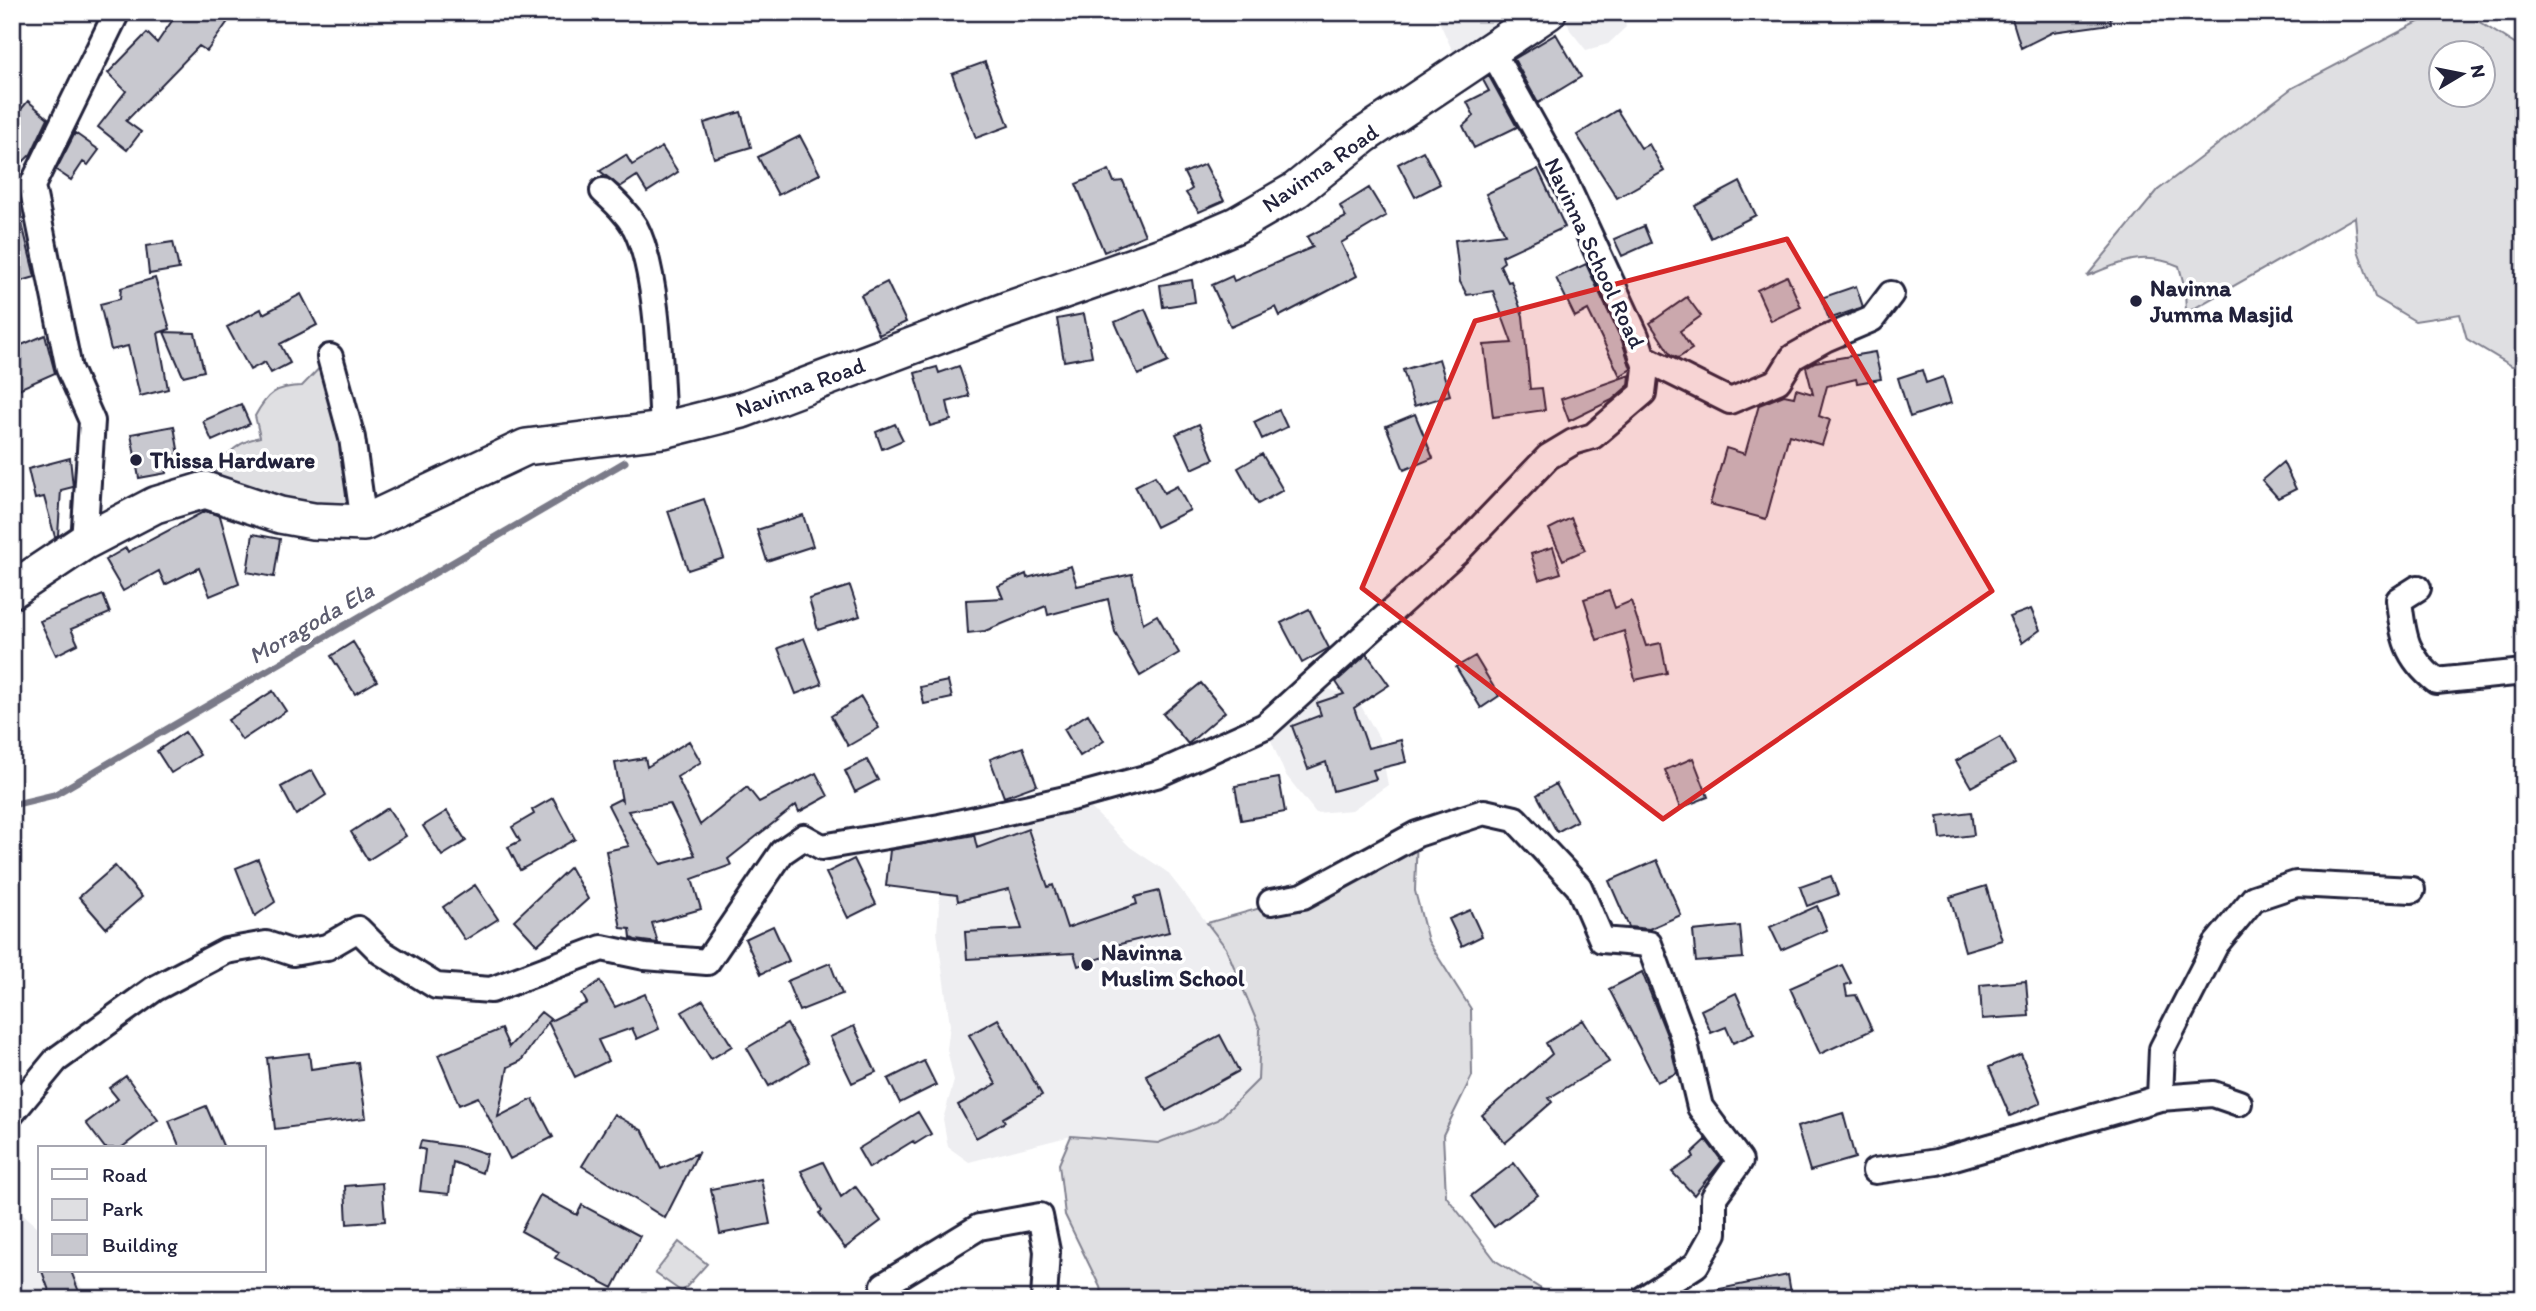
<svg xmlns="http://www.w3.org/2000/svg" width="2536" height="1311" viewBox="0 0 2536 1311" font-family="Itim,sans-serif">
<rect width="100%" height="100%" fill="#fff"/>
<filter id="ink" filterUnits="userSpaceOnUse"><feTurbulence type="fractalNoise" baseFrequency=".0143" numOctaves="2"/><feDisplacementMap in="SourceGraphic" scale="14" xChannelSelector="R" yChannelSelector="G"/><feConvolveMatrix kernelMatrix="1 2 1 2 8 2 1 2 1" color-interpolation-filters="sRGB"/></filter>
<g filter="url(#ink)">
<path fill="#eeeef1" d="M 1435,12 L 1534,12 L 1467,67 L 1452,50 Z
M 1564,12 L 1622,12 L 1626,27 L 1608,44 L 1586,50 L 1570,30 Z
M 1316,683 L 1336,692 L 1352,690 L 1379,738 L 1388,785 L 1352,810 L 1316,813 L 1285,774 L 1265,726 Z
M 1079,796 L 1130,847 L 1167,872 L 1226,947 L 1260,1029 L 1258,1080 L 1219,1120 L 1158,1143 L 1071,1136 L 969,1162 L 948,1147 L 943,1119 L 954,1081 L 947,1049 L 950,1025 L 937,932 L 943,854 L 940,827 Z
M 12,1211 L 22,1213 L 40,1229 L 40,1271 L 72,1271 L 84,1292 L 93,1299 L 12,1299 Z"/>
<path fill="#dfdfe2" stroke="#80808e" stroke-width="2" fill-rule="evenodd" d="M 2470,16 L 2524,50 L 2524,369 L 2512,366 L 2467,339 L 2460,314 L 2415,321 L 2375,297 L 2358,250 L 2355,217 L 2186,313 L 2185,289 L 2179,266 C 2142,251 2122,262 2087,276 L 2158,190 L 2292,88 L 2424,19 ZM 2442,52 L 2484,52 L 2484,94 L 2442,94 Z
M 330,357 L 364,523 L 206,490 C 219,464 230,443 260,437 L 255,416 C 267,394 276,386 302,386 Z
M 1417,834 L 1415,891 L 1428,941 L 1471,1009 L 1472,1076 L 1443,1135 L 1446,1196 L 1496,1261 L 1546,1292 L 1549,1299 L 1103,1299 L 1100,1287 L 1065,1215 L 1059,1164 L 1071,1136 L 1158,1143 L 1218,1120 L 1258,1080 L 1260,1029 L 1226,948 L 1207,923 L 1303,896 Z
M 679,1242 L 707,1264 L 682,1292 L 655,1273 Z"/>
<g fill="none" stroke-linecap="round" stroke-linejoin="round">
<path stroke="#7a7a88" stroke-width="7" d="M 12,805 L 54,795 L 625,462"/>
</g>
<path fill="#c8c8cf" stroke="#22223b" stroke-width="2" fill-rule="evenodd" d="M 178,12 L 218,12 L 229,20 L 207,51 L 199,46 L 126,121 L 141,132 L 127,150 L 98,127 L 126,91 L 108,73 L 147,33 L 157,43 Z
M 2010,12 L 2110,12 L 2111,24 L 2053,32 L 2021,48 Z
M 1556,34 L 1581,77 L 1538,103 L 1514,59 Z
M 985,62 L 1009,126 L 976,138 L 952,74 Z
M 1489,76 L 1517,127 L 1474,148 L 1463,126 L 1474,116 L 1467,102 L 1489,91 L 1483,80 Z
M 28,101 L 48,118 L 31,154 L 12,173 L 12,120 Z
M 1617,110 L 1641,148 L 1649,144 L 1664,171 L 1617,198 L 1577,135 Z
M 741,112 L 751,147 L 714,158 L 704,123 Z
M 75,133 L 99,150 L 88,165 L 83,162 L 71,180 L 56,170 Z
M 800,136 L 820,174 L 778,195 L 758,157 Z
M 662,147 L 678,172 L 647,192 L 637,176 L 620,187 L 600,171 L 626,155 L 632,165 Z
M 1423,151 L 1440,184 L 1415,197 L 1398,164 Z
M 1205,164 L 1224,201 L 1199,212 L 1186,193 L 1192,189 L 1184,173 Z
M 1538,169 L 1565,227 L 1502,256 L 1504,262 L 1500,265 L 1508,282 L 1511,281 L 1523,316 L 1530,389 L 1542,388 L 1545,410 L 1493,417 L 1484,345 L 1512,343 L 1493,291 L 1467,295 L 1460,282 L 1455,240 L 1505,234 L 1486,194 Z
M 1109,170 L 1114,182 L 1123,181 L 1145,235 L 1104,252 L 1076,184 Z
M 1740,182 L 1756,215 L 1711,238 L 1695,206 Z
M 1369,188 L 1386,216 L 1341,243 L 1357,276 L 1280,316 L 1276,307 L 1231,327 L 1212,285 L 1232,276 L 1234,281 L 1313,247 L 1307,237 L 1346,217 L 1340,206 Z
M 16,199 L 35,277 L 12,284 L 12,200 Z
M 1644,226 L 1651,243 L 1622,256 L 1614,239 Z
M 173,242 L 179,269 L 149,274 L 146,246 Z
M 1586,264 L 1622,341 L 1631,369 L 1620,376 L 1588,310 L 1575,317 L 1556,278 Z
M 1787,276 L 1801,307 L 1771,321 L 1757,290 Z
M 155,278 L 170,329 L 158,333 L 168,389 L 140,396 L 128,346 L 111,350 L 100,304 L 120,299 L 121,288 Z
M 1192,280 L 1195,302 L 1163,307 L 1160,285 Z
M 887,282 L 906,322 L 879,335 L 861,295 Z
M 1856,286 L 1863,307 L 1829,319 L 1821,298 Z
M 301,294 L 317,325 L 280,344 L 290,363 L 271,373 L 265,362 L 250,370 L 227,327 L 261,309 L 263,314 Z
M 1687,297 L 1701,316 L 1680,331 L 1692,349 L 1678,358 L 1671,355 L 1650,323 Z
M 1145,309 L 1168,362 L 1138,375 L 1115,322 Z
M 1084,314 L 1092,356 L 1064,361 L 1057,319 Z
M 164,332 L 195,333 L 204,371 L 183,376 Z
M 45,335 L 55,373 L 12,392 L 12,349 Z
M 1875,352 L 1881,379 L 1857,383 L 1856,379 L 1827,386 L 1819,416 L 1830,420 L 1822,445 L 1789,435 L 1766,519 L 1710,504 L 1726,448 L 1745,454 L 1759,405 L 1784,395 L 1794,397 L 1796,389 L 1813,394 L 1806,367 L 1815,362 Z
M 1439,359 L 1450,395 L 1414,406 L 1403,370 Z
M 959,366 L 969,396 L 947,402 L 951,420 L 930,426 L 915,373 L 937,367 L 939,373 Z
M 1922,370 L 1926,383 L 1943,377 L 1951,403 L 1910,417 L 1898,378 Z
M 1630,375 L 1629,385 L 1612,400 L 1569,421 L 1561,399 Z
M 241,404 L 250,424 L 212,441 L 203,421 Z
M 1279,410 L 1287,427 L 1262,439 L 1254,422 Z
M 1415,414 L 1433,458 L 1404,470 L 1386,426 Z
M 895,424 L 903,440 L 882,449 L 876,432 Z
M 1199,424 L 1214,459 L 1192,469 L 1176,434 Z
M 174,426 L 179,455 L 164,457 L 167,473 L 139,478 L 131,434 Z
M 1262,454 L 1283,490 L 1258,504 L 1238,468 Z
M 70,458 L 73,487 L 61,490 L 58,535 L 55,537 L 44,497 L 35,499 L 28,469 Z
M 2283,462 L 2296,489 L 2278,498 L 2262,480 Z
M 1155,476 L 1164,493 L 1177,486 L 1190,510 L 1156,527 L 1135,486 Z
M 704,499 L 724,558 L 688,570 L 668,511 Z
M 205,511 L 220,516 L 239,584 L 210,596 L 199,568 L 165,585 L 159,571 L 123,591 L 105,560 L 126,548 L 128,552 Z
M 803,515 L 813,546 L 767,561 L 757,530 Z
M 1571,518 L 1585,550 L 1563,560 L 1549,529 Z
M 253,534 L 280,539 L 274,577 L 247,572 Z
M 1553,547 L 1561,573 L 1539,580 L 1531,554 Z
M 1071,566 L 1077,586 L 1132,574 L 1143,623 L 1157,615 L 1179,653 L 1140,676 L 1115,632 L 1108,599 L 1048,615 L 1046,606 L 985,631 L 968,633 L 966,600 L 1003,598 L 998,586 L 1026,574 L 1027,578 Z
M 850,586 L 860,616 L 818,630 L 809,599 Z
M 1609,591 L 1615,608 L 1631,601 L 1646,646 L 1661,643 L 1667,673 L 1635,680 L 1624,631 L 1597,640 L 1584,599 Z
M 103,595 L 110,613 L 71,629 L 78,644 L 56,655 L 40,621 Z
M 1309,609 L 1329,648 L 1302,663 L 1281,623 Z
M 2031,609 L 2040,630 L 2022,643 L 2009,617 Z
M 804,638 L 822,684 L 796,694 L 778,648 Z
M 353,642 L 377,681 L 355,694 L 331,656 Z
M 1367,654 L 1389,685 L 1354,708 L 1368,748 L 1401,740 L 1406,762 L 1373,770 L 1376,779 L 1333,791 L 1326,762 L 1308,769 L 1292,726 L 1321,715 L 1317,703 L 1344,694 L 1336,682 Z
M 1475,656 L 1499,696 L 1481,708 L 1456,667 Z
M 948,681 L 952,698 L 924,704 L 920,687 Z
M 1201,683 L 1225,712 L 1188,744 L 1163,714 Z
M 273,691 L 286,711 L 242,740 L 228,720 Z
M 861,697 L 879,728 L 848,746 L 831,716 Z
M 1088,714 L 1104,741 L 1080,756 L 1064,729 Z
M 185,732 L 200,755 L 171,773 L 157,751 Z
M 2000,737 L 2015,763 L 1971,787 L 1956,761 Z
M 689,741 L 701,762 L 677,777 L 700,825 L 747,787 L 759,802 L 816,773 L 828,796 L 799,812 L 796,805 L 728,859 L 731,865 L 692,879 L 701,909 L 652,923 L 658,943 L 635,940 L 631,938 L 630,929 L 621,928 L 606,851 L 629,846 L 608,805 L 620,799 L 622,801 L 615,763 L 645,758 L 647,767 ZM 670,804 L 695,855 L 661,864 L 628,811 Z
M 1023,747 L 1037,785 L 1004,797 L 990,759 Z
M 1693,758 L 1708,797 L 1680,808 L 1665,770 Z
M 867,760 L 878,780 L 855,792 L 845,771 Z
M 312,770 L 326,795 L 296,815 L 281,787 Z
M 1279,778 L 1285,812 L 1241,820 L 1235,786 Z
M 1556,784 L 1577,821 L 1557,832 L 1537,795 Z
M 553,798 L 575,839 L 520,870 L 508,847 L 520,841 L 512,827 L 534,814 L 532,810 Z
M 388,808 L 406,836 L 368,860 L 351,832 Z
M 447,811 L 466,841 L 442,856 L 423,826 Z
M 1971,812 L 1974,835 L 1941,839 L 1938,816 Z
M 1028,829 L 1048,887 L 1053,885 L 1067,928 L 1137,904 L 1135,897 L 1159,891 L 1169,932 L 1116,945 L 1118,952 L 1078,966 L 1074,953 L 967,959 L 965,932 L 1022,929 L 1009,889 L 958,901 L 957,895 L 886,886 L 890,850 L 974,835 L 977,848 Z
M 258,859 L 275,902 L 255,916 L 236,868 Z
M 854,859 L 876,904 L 848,918 L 826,873 Z
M 1657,860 L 1681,915 L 1649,929 L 1629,927 L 1609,881 Z
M 115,866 L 142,897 L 106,928 L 79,897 Z
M 570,867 L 588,899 L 537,945 L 514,920 Z
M 1831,876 L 1838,895 L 1807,906 L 1800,887 Z
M 475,885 L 498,919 L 465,940 L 443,907 Z
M 1986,886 L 2002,940 L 1965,951 L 1950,897 Z
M 1817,906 L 1827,930 L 1781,950 L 1770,927 Z
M 1470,910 L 1482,936 L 1462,946 L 1449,919 Z
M 773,926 L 789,961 L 761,974 L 745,939 Z
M 1740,926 L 1743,958 L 1696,962 L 1693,931 Z
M 830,963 L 842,994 L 799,1011 L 787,981 Z
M 1842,965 L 1851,983 L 1845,985 L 1847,996 L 1856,995 L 1872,1030 L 1820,1054 L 1790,988 Z
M 1642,972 L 1670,1043 L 1677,1073 L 1657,1082 L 1609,989 Z
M 600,981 L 615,1007 L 645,994 L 659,1029 L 637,1039 L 632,1028 L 598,1040 L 608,1061 L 575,1077 L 548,1022 L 587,1003 L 582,994 Z
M 2026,981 L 2029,1016 L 1982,1019 L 1980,985 Z
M 1736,993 L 1754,1034 L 1733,1043 L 1726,1027 L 1711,1033 L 1701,1010 Z
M 703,1000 L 732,1046 L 711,1059 L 682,1012 Z
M 541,1012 L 550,1019 L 521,1061 L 508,1067 L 498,1117 L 533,1099 L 553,1137 L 510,1159 L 478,1097 L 459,1105 L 438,1055 L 501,1029 L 509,1047 Z
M 998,1019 L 1042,1095 L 1003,1118 L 1005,1122 L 976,1138 L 958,1105 L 996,1084 L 969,1035 Z
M 1583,1020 L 1609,1062 L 1549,1098 L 1552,1102 L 1505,1143 L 1482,1115 L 1552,1054 L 1546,1043 Z
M 787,1024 L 809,1062 L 769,1086 L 747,1048 Z
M 854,1026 L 876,1072 L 852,1083 L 830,1037 Z
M 1220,1035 L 1239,1071 L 1166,1111 L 1146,1075 Z
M 309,1053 L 311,1069 L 358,1062 L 366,1118 L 275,1129 L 267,1058 Z
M 2021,1054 L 2041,1103 L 2010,1116 L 1989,1067 Z
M 924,1061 L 936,1085 L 900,1103 L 888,1079 Z
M 126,1076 L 158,1120 L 121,1148 L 105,1148 L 86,1123 L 118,1099 L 109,1088 Z
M 206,1106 L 224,1148 L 180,1148 L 169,1121 Z
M 918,1112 L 931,1134 L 915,1144 L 913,1141 L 869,1168 L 858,1149 Z
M 1843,1113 L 1855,1158 L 1810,1171 L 1797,1127 Z
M 614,1114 L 643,1131 L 661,1169 L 698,1153 L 665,1218 L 582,1166 Z
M 1706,1140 L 1722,1161 L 1694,1195 L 1672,1172 L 1694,1157 L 1692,1153 Z
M 421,1141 L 469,1148 L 487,1154 L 482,1173 L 453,1162 L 449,1194 L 420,1191 L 425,1150 L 419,1148 Z
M 823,1162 L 841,1197 L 855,1186 L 881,1221 L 845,1248 L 819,1213 L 822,1211 L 801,1171 Z
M 1514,1163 L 1538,1195 L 1494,1227 L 1471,1196 Z
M 761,1179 L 770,1224 L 720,1234 L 711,1189 Z
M 382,1183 L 385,1221 L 347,1224 L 345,1186 Z
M 540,1195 L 577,1215 L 582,1205 L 640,1236 L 613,1288 L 555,1258 L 559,1252 L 521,1231 Z
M 42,1271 L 71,1271 L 79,1292 L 52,1299 Z
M 1788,1275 L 1792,1299 L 1711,1299 L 1710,1291 Z"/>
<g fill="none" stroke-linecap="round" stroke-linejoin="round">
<defs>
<path id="street" d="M 603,191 C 615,202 626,212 635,227 C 659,273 660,376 663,430
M 330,357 L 352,438 L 364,523
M 1642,357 L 1730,401 L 1778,381 L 1793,357 L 1825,339 L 1872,319 L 1891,294
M 84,542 L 92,421 L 69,369 L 32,186 L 117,12
M 2418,588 L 2399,600 C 2403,637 2406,657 2436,681 L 2524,672
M 1271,902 L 1303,896 L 1417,834 L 1484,812 L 1515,819 L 1579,887 L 1602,940 L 1649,944 L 1684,1039 L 1700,1107 L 1740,1161 L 1714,1197 L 1714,1233 L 1696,1265 L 1643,1299
M 2160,1098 L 2162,1049 L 2216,944 L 2254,898 L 2296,884 L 2412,890
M 12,1113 L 56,1060 L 154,989 L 226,951 L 266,944 L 293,953 L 327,947 L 358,929 L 381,952 L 436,986 L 491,990 L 602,948 L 645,957 L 707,962 L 782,852 L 804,837 L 822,847 L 940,827 L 1079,796 L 1156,775 L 1265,726 L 1458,551 L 1548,457 L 1573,442 L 1593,436 L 1643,393 L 1646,368 L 1636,336 L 1565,182 L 1498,62 L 1488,53
M 1875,1171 L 1937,1162 L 2160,1098 L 2213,1094 L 2239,1103
M 884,1285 L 979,1227 L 1040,1216 L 1047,1251 L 1044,1299"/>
<path id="secondary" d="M 12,590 L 84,542 L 155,505 L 205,490 L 280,515 L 313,521 L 364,523 L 526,447 L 663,430 L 742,410 L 1007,310 L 1173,252 L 1236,225 L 1296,190 L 1363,136 L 1548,12"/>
</defs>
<use href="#street" stroke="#22223b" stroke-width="30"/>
<use href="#secondary" stroke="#22223b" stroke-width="40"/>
<use href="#street" stroke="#fff" stroke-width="24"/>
<use href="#secondary" stroke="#fff" stroke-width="35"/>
</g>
</g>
<path fill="#d62828" fill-opacity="0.2" stroke="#d62828" stroke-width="5" stroke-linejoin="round" d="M 1787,239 L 1992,591 L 1663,819 L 1362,588 L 1475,321 Z"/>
<g fill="#22223b" stroke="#fff" stroke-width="2.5">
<circle cx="2136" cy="301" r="7"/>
<circle cx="136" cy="460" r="7"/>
<circle cx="1087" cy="965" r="7"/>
</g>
<g text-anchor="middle" stroke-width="7" stroke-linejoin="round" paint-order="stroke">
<g font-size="23" fill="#22223b" stroke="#fff">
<text transform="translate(1320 168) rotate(-35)" y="8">Navinna Road</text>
<text transform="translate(1595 253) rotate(65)" y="8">Navinna School Road</text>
<text transform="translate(800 387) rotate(-20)" y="8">Navinna Road</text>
</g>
<g font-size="23" font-weight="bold" fill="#22223b" stroke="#fff" text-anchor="start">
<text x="2150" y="296">Navinna<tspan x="2150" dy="26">Jumma Masjid</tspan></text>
<text x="150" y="468">Thissa Hardware</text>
<text x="1101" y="960">Navinna<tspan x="1101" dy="26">Muslim School</tspan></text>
</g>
<g font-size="24" font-style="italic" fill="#5c5c6f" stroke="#fff">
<text transform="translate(311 623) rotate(-30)" y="8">Moragoda Ela</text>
</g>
</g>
<rect width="2536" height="1311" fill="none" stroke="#fff" stroke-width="42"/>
<rect x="21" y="21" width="2494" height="1269" fill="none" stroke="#22223b" stroke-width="2.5" filter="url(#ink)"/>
<rect x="38" y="1146" width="228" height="126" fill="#ffffff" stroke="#a7a7b1" stroke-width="2"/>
<rect x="52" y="1169" width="35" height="10" fill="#ffffff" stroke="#a7a7b1" stroke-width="2"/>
<text x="102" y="1182" font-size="21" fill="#22223b">Road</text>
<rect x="52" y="1199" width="35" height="21" fill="#dfdfe2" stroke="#a7a7b1" stroke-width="2"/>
<text x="102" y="1216" font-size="21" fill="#22223b">Park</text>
<rect x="52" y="1234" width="35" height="21" fill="#c8c8cf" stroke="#a7a7b1" stroke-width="2"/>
<text x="102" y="1252" font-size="21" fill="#22223b">Building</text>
<g transform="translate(2462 74) rotate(80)"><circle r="33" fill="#ffffff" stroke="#a7a7b1" stroke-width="2"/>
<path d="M0-5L12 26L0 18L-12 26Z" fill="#22223b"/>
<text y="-10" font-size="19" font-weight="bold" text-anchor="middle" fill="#22223b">N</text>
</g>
</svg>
